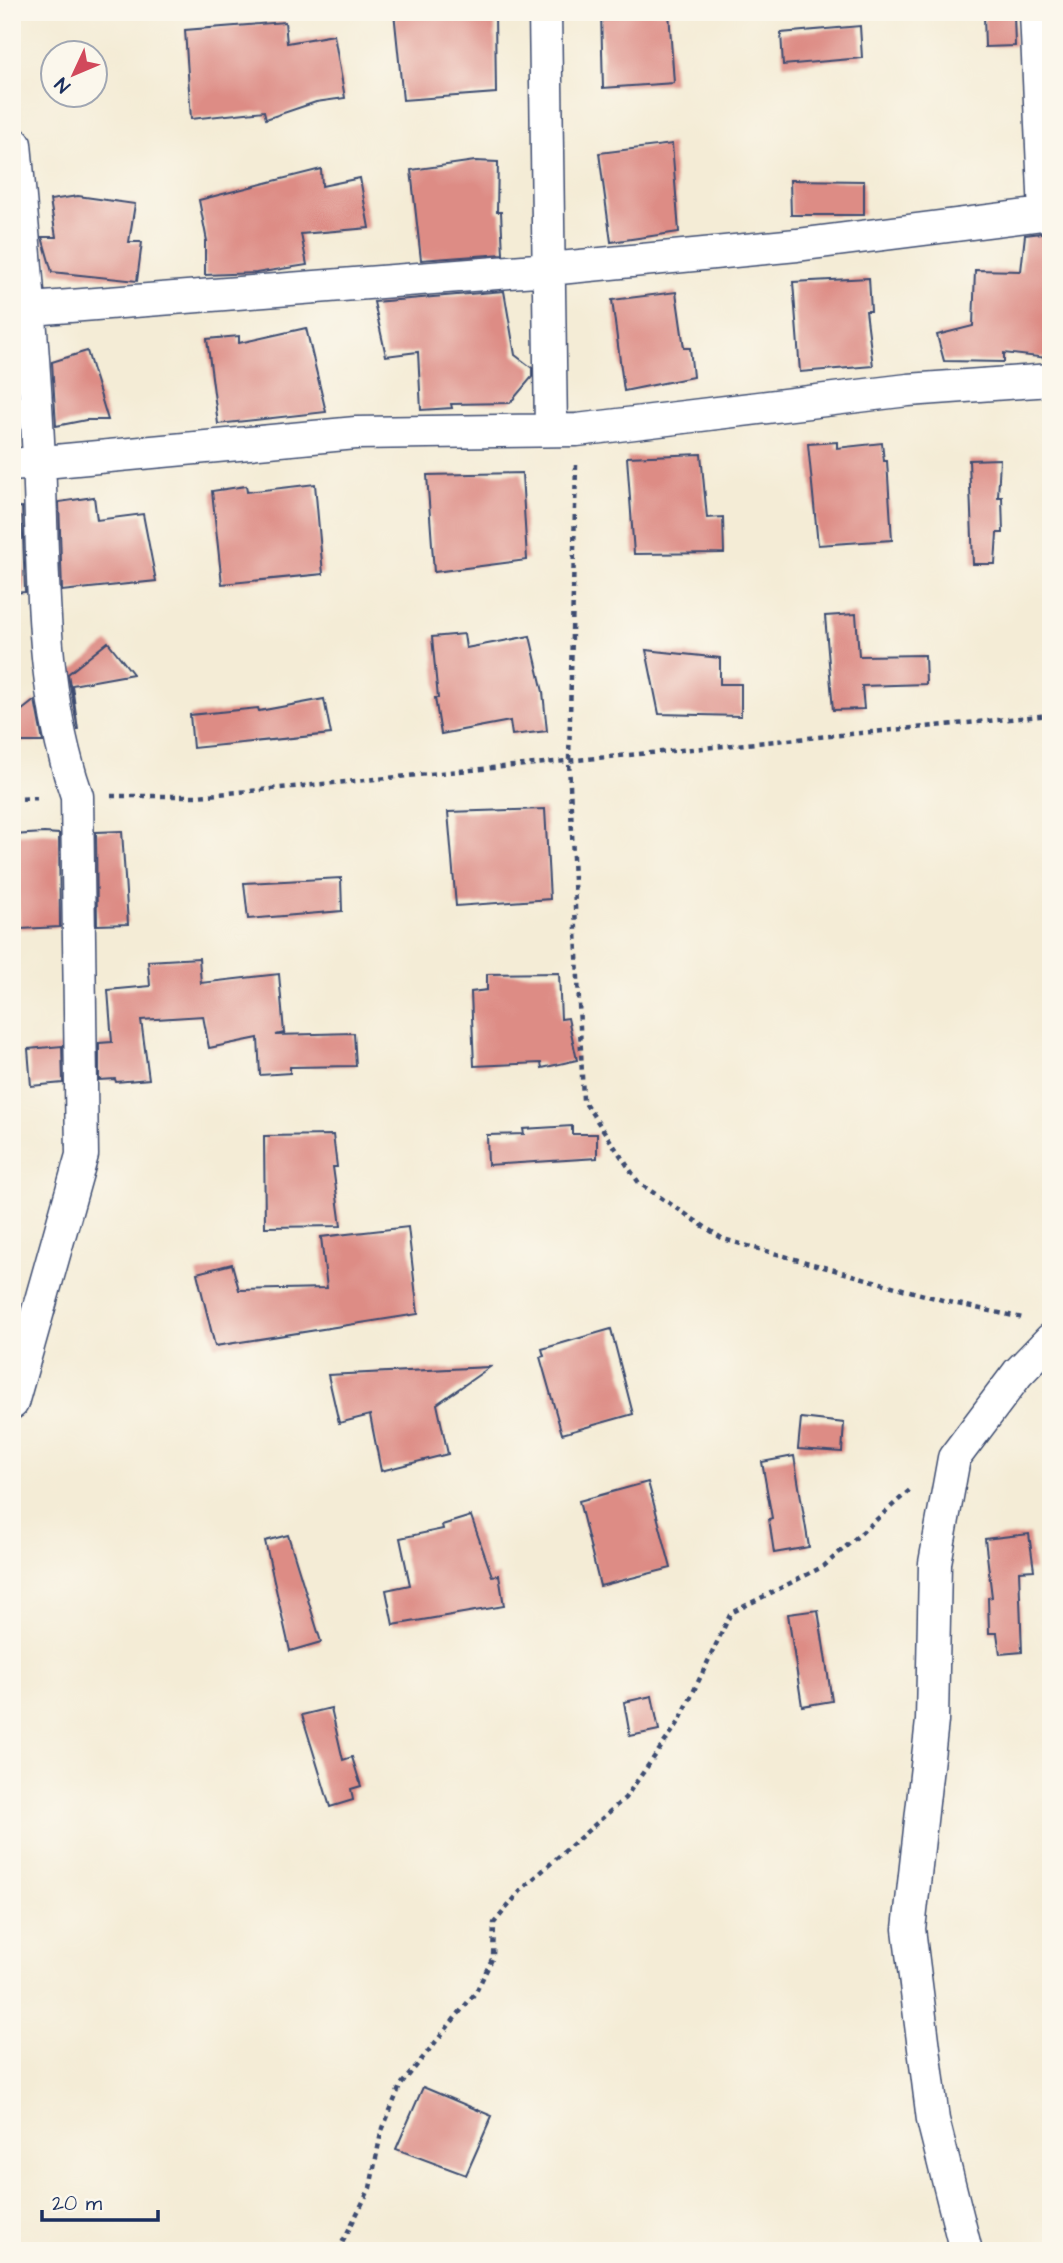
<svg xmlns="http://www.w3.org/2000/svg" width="1063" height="2263" viewBox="0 0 1063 2263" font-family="'Architects Daughter',sans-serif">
<rect width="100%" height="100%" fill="#fbf7ec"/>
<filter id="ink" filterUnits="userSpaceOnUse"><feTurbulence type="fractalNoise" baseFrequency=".0143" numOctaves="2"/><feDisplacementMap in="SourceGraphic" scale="14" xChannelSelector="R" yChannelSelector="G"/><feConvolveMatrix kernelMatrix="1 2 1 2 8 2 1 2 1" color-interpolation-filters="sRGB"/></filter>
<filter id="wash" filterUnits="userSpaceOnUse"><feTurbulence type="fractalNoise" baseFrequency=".00686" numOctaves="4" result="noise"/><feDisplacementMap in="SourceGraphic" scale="28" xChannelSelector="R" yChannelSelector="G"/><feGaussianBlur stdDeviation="1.57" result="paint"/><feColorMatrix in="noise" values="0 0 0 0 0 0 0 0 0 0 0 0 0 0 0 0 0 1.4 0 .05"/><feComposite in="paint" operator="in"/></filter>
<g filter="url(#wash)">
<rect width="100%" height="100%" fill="#f4ecd6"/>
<g id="blocks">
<path fill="#dd8c85" d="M 394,12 L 495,12 L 496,93 L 403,100 Z
M 601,12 L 669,12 L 674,83 L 603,88 Z
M 984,15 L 1014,15 L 1015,46 L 985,47 Z
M 285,22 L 287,43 L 334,35 L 345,98 L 316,102 L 266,119 L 264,111 L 191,119 L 185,30 Z
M 860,26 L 862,58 L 783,65 L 781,33 Z
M 672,144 L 679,232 L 611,242 L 599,153 Z
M 475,161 L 498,162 L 497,212 L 501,212 L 503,254 L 421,260 L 411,170 Z
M 321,169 L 322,186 L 360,178 L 369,228 L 301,234 L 307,265 L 256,273 L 205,275 L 205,241 L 207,241 L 199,200 Z
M 790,180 L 864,181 L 864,215 L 791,215 Z
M 78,196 L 135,204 L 129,242 L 142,242 L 137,281 L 52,272 L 42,237 L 56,237 L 50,200 Z
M 1050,232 L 1048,325 L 1051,325 L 1047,358 L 1004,353 L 1004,362 L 944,361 L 937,335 L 973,326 L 975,270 L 1021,271 L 1025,235 Z
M 869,278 L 871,311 L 866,311 L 873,366 L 800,372 L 793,282 Z
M 504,291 L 515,355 L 532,368 L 532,377 L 510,403 L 451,404 L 452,408 L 421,410 L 418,352 L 386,356 L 374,302 Z
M 676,292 L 684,348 L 690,348 L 693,377 L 624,391 L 612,300 Z
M 306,328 L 326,412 L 218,424 L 207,339 L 239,336 L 239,343 Z
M 87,351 L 108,420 L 86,420 L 56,426 L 52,362 Z
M 16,372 L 19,433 L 12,435 L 12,373 Z
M 837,442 L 837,448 L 882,443 L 884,461 L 887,461 L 892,540 L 818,545 L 808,444 Z
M 701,454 L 707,518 L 723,517 L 724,553 L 634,554 L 627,457 Z
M 1000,459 L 998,497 L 1002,497 L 1003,533 L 997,533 L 995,564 L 973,564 L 969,460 Z
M 522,473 L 527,560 L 434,572 L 427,475 Z
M 315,484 L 323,574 L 222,584 L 212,491 L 246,486 L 247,492 Z
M 94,497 L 97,520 L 143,514 L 156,581 L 62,591 L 59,502 Z
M 22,507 L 25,592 L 12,593 L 12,508 Z
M 856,614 L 859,656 L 925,655 L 926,684 L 862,686 L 864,709 L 833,710 L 825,616 Z
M 464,634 L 466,648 L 530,636 L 543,692 L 547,731 L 512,735 L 510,721 L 441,734 L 435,698 L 438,698 L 432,637 Z
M 108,642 L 133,674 L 72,685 L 78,730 L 68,674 Z
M 646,650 L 720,658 L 720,684 L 741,684 L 741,716 L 659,714 Z
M 324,699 L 331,734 L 193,748 L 190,715 L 258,708 L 259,711 Z
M 35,700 L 43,742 L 12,742 L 12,718 Z
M 545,809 L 550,899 L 456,906 L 448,812 Z
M 122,831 L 128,924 L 97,925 L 96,832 Z
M 44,833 L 59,834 L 60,927 L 20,929 L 13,835 Z
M 341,878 L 342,911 L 248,919 L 244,883 Z
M 199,958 L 201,983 L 279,974 L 284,1033 L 276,1035 L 354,1033 L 356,1066 L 290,1067 L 290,1073 L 260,1075 L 258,1038 L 209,1048 L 203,1016 L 141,1020 L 149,1079 L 116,1082 L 115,1079 L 99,1080 L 99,1043 L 112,1042 L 108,990 L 150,986 L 148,961 Z
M 559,973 L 561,1019 L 568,1018 L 577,1060 L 542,1068 L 541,1063 L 474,1066 L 471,992 L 487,990 L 487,974 Z
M 62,1046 L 63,1083 L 31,1086 L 28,1049 Z
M 572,1126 L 572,1134 L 597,1134 L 597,1158 L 488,1165 L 487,1135 L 524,1134 L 523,1129 Z
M 333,1135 L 337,1167 L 333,1167 L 341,1226 L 265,1227 L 264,1136 Z
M 408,1227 L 418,1314 L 215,1346 L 197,1273 L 232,1264 L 239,1290 L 327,1288 L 321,1237 Z
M 611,1329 L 633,1414 L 562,1434 L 540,1357 L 544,1356 L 542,1349 Z
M 490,1367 L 437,1404 L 448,1454 L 381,1471 L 370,1415 L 339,1423 L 328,1375 Z
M 801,1418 L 844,1423 L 842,1452 L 798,1449 Z
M 794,1456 L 809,1547 L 774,1553 L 769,1519 L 772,1518 L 762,1462 Z
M 648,1482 L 671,1568 L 600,1586 L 579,1501 Z
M 471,1516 L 492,1576 L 499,1575 L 504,1606 L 393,1625 L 386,1590 L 410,1585 L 400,1538 L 443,1529 L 442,1525 Z
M 1029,1534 L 1034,1570 L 1019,1571 L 1022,1652 L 1000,1654 L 997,1633 L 989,1633 L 988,1598 L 992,1597 L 985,1539 Z
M 288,1535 L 321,1642 L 290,1651 L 265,1541 Z
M 818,1610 L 832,1701 L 802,1706 L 788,1614 Z
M 652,1696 L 659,1730 L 630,1736 L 624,1702 Z
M 331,1708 L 343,1760 L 352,1757 L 361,1786 L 351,1789 L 353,1800 L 330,1807 L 302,1715 Z
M 423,2087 L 492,2116 L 466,2175 L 396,2149 Z"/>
</g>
</g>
<g filter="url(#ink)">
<use href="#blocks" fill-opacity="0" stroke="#3c4b70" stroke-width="2"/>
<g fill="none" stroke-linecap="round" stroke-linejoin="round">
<defs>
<path id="minor" d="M 545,12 L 551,430
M 1036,12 L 1045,214
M 31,309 L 549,269 L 797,245 L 1051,213
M 12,465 L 356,433 L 577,430 L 908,390 L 1051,380
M 12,1403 L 82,1155 L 77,796 C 39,688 44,573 39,460 C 34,354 25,249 15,144
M 966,2251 L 933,2120 L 909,1929 L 932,1721 L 935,1563 L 954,1458 L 1018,1373 L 1051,1339"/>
</defs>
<use href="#minor" stroke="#3c4b70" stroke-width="35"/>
<path stroke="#3c4b70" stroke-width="4.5" stroke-dasharray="5 5" stroke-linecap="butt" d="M 576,465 L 569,760 L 583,1100 L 639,1183 L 723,1239 L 953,1303 L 1023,1318
M 111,796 L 197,796 L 1051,715
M 12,799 L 42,798
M 338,2251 L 370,2188 L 381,2133 L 400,2086 L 476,1992 L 493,1957 L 494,1923 L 523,1888 L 625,1798 L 679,1722 L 731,1613 L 824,1566 L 911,1489"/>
<use href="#minor" stroke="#fff" stroke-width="32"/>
</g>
</g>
<rect width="1063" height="2263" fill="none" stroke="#fbf7ec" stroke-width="42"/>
<g transform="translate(74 74) rotate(226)"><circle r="33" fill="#fbf7ec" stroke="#a1a7b3" stroke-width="2"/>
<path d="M0-5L12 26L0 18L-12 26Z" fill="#d1495b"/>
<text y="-10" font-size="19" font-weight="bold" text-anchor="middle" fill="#1b2f5e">N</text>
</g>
<path d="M42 2210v10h116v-10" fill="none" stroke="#1b2f5e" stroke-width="3.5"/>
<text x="52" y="2210" font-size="21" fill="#1b2f5e" stroke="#fbf7ec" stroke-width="5" paint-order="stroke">20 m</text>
</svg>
